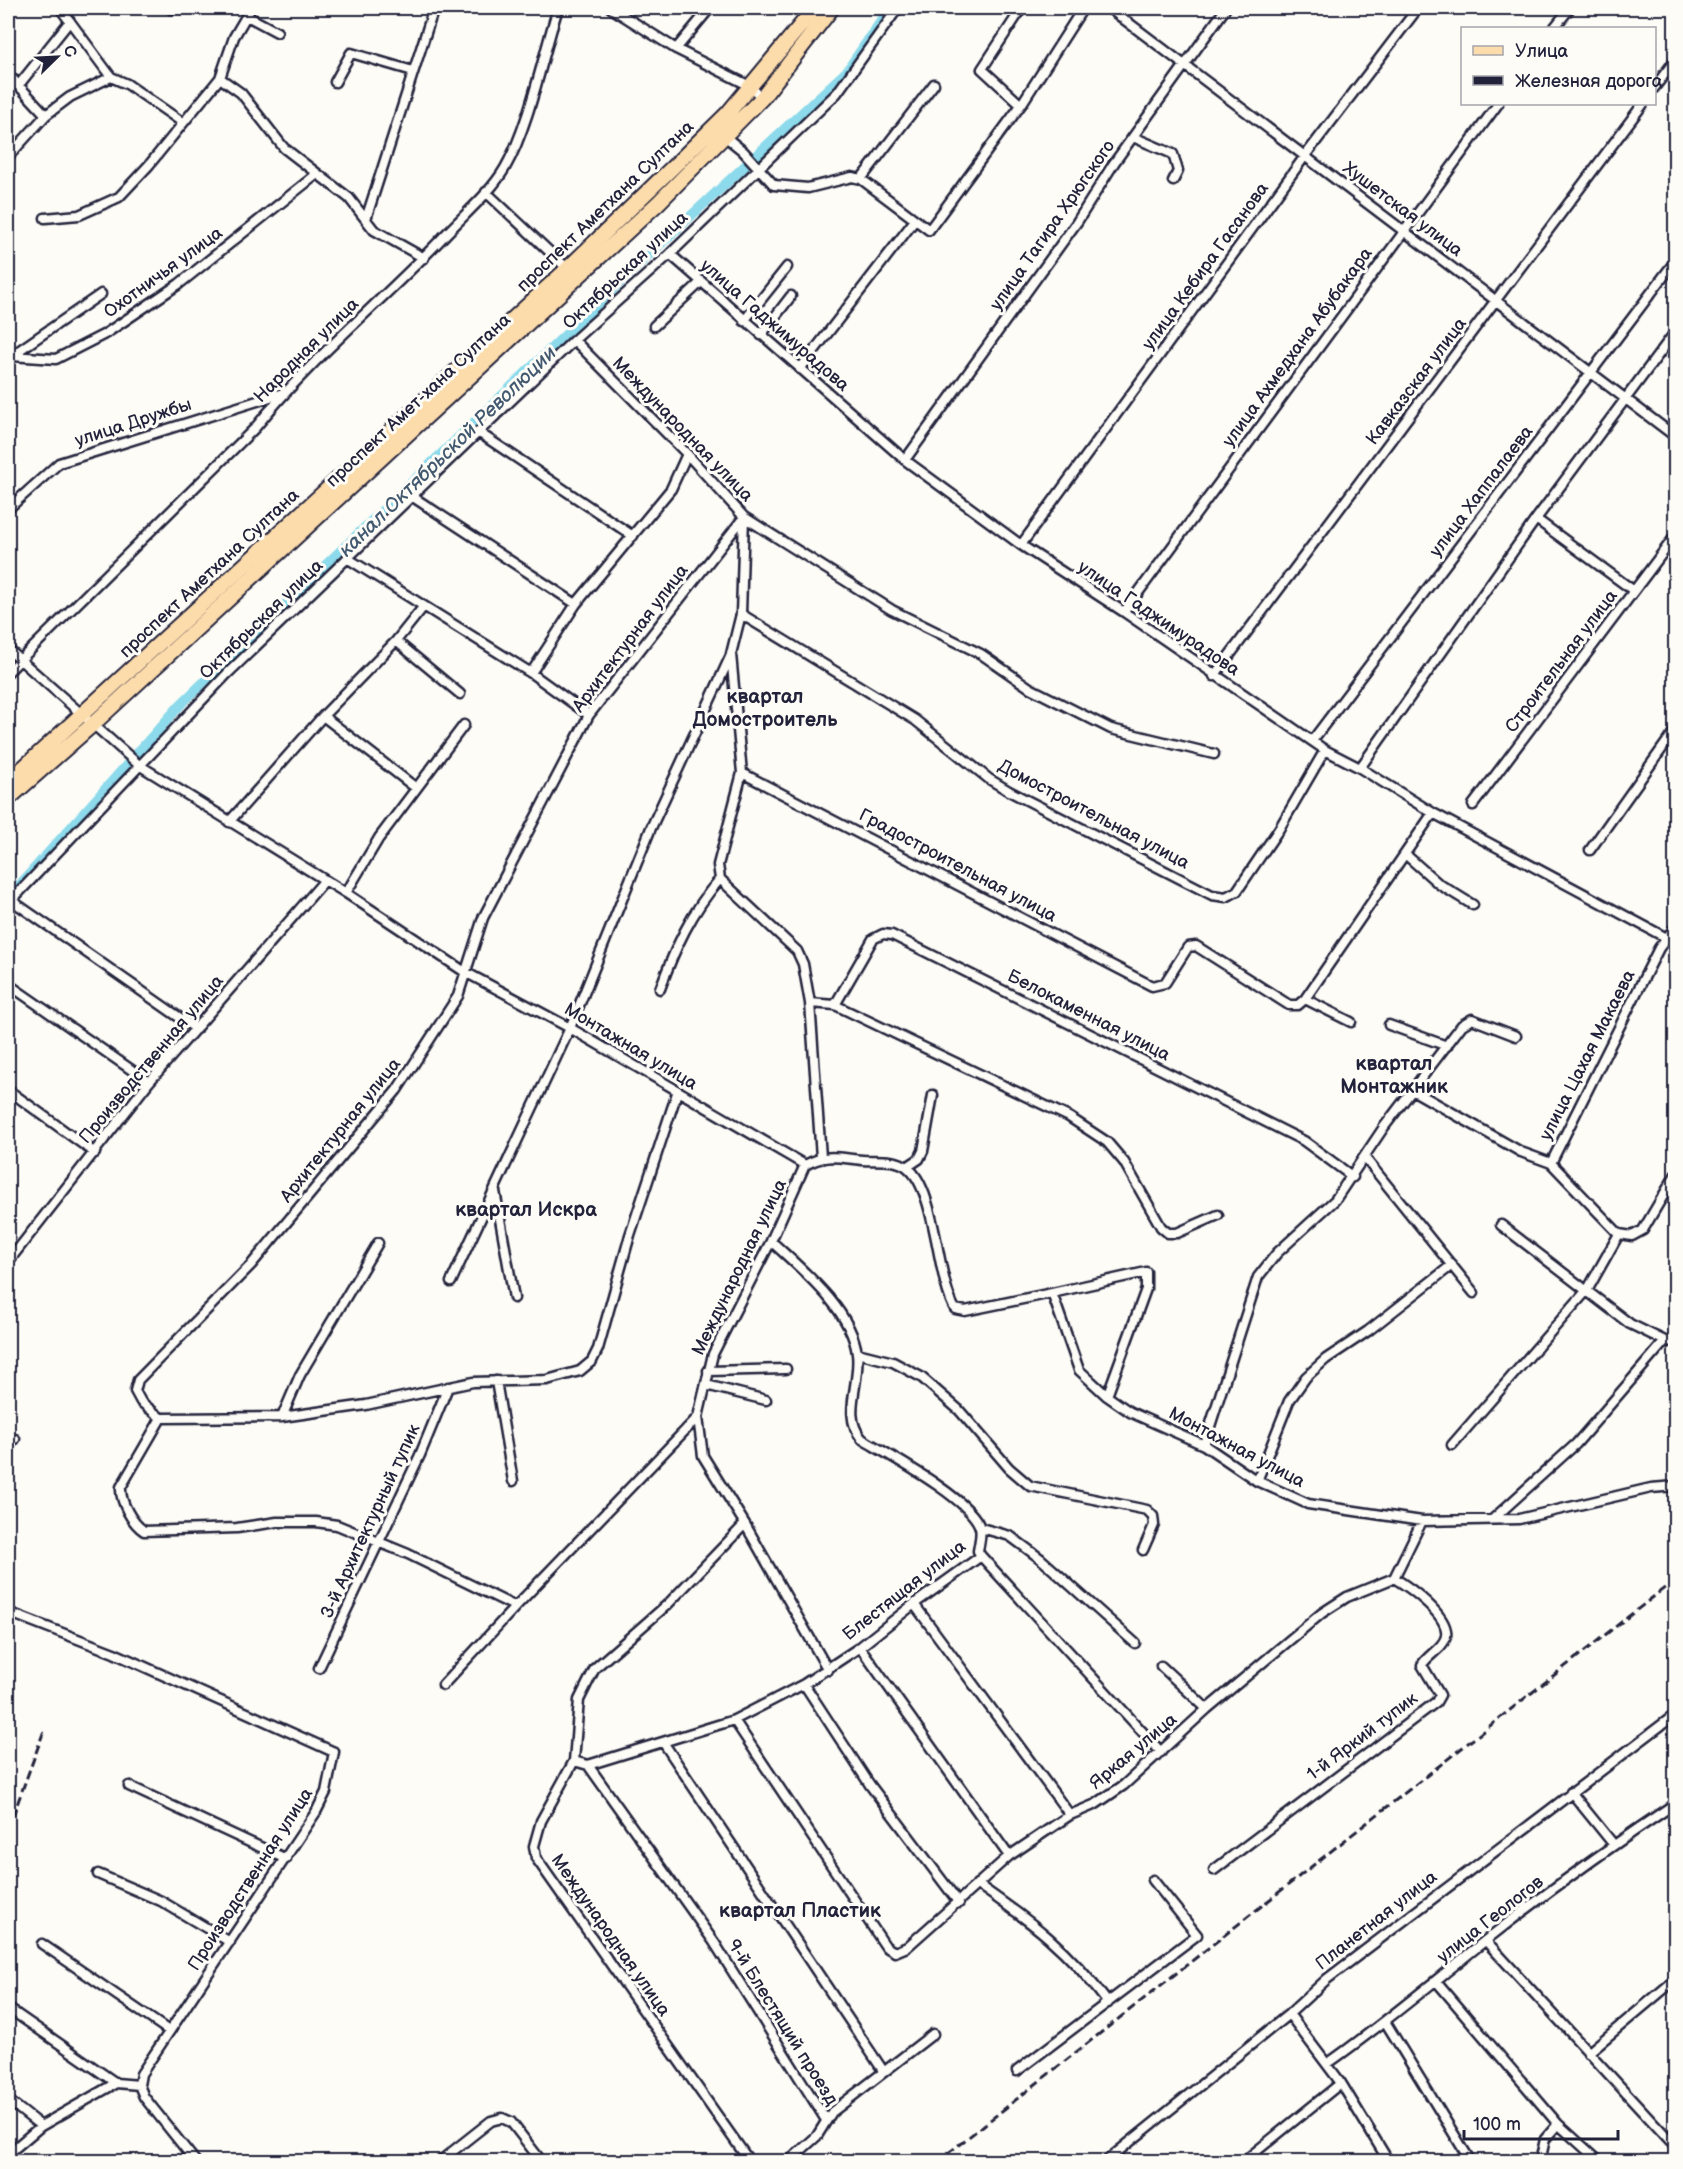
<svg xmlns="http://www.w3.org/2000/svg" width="1683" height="2169" viewBox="0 0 1683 2169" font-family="'Balsamiq Sans',sans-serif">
<rect width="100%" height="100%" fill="#fdfcf7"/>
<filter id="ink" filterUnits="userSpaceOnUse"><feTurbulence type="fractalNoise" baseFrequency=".0167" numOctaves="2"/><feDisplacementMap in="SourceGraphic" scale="12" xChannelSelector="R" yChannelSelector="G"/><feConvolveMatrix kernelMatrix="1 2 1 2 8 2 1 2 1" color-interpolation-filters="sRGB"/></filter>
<g filter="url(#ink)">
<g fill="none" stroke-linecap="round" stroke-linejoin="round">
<path stroke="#8cdaeb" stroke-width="10" d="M 8,898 L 181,704 L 639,264 L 846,72 L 890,8"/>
<defs>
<path id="street" d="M 60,8 L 111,77
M 611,8 L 676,49 L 750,86 L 762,98
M 1109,8 L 1676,437
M 171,9 L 173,8
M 247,16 L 277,32
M 1554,28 L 1570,8
M 676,49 L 710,8
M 8,74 L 46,115
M 220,78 L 241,93 L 284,148 L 349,198 L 374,230 L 424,258
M 335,82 L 351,53 L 413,71
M 18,86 L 70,21
M 1654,88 L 1676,59
M 1021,105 L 982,69 L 1022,8
M 722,134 L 743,151 L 774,185 L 808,188 L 852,177 L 861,179 L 929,230 L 1021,105 L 1083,8
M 1133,137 L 1173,154 L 1178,171 L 1173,181
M 8,157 L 46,115 L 70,97 L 111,77 L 127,84 L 182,122
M 861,179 L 934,84
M 486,192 L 571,272
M 45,218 L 79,215 L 119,197 L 149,165 L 220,78 L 234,37 L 251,8
M 366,219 L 434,8
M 670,254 L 905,460 L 1021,545 L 1124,612 L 1325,750 L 1360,768 L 1433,813 L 1676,943
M 744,321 L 787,267
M 654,326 L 701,282
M 761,335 L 791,296
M 574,340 L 687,454 L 744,517 L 741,614 L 731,654 L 742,773 L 718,865 L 720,879 L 797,951 L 803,964 L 810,1003 L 821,1157
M 11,356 L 101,294
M 8,359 L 11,356 L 56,359 L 105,334 L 179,284 L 317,174
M 800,369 L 915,220
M 478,432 L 633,536
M 905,460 L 1077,222 L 1114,163 L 1226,8
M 413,497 L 576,604
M 8,509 L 59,463 L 283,393
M 1536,519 L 1634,591
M 1021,545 L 1305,156 L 1418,8
M 347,558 L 531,673 L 589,715
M 1124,612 L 1498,104
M 741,614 L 915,720 L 989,779 L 1009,791 L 1212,895 L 1226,897 L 1237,891 L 1279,829 L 1325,750
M 396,641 L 460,694
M 8,649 L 139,765 L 346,893 L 465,972 L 570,1028 L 805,1165 C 827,1153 839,1158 862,1160 C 875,1161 896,1158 907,1167 C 937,1190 936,1277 955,1309 L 965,1311 L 1052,1293 L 1079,1370 L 1107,1396 L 1130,1412 L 1204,1445 L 1257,1481 L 1308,1504 L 1422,1521 L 1519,1519 L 1651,1488 L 1676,1486
M 8,672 L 255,428 C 312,357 385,299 447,233 C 466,213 491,192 505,168 C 529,126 543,55 558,8
M 531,673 L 576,604 L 671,489 L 687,454
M 1214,676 L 1643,104
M 323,716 L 416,788
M 1312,741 L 1676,260
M 1360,768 L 1536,519 L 1676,331
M 742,773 L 1152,986 L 1165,983 L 1188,947 L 1196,946 L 1289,1005 L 1298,1005 L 1305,999 L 1433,813
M 1473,805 L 1676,535
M 229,822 L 323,716 L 396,641 L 424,606
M 1590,850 L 1676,729
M 1405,854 L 1439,884 L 1473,905
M 346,893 L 379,838 L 464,725
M 11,900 L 196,1029
M 8,904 L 227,674 L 574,340 L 670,254 L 837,93 L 898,8
M 8,984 L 149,1082
M 660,989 C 675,948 691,912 720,879
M 1305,999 L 1351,1022
M 810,1003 L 835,1005 L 1069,1117 L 1107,1142 L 1124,1162 L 1161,1227 L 1168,1233 L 1177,1233 L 1218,1215
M 835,1005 L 873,939 L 883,934 L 892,935 L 1304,1141 L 1353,1177
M 1389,1025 L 1447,1046
M 8,1090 L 95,1153
M 1414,1091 L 1521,1152 L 1551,1163
M 677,1093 L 630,1235 L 598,1349 L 592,1361 L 580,1371 L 547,1380 L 473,1382 L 366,1405 L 282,1417 L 161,1418 L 141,1402 L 135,1391 L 138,1380 L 251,1265 L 397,1090 L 458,996 L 483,918 L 589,715 L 744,517 L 892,610 L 981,654 L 1030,688 L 1111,729 L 1214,754
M 1365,1158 L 1474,1293
M 907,1167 L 919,1159 L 923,1151 L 933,1095
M 495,1191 L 514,1298
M 1501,1225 L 1630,1324 L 1665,1341
M 1619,1234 L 1632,1236 L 1643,1230 L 1676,1174
M 8,1262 L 149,1082 L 325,880
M 451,1282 L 570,1028 L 651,828 L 731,655
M 1052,1293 L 1146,1272 L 1146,1289 L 1107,1396
M 857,1353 L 893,1362 L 921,1377 L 959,1410 L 1009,1468 L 1030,1486 L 1147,1510 L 1153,1516 L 1154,1525 L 1143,1550
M 708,1371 L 786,1369
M 496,1381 L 513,1481
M 706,1385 L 766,1400
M 282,1417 L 300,1375 L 378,1243
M 161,1418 L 121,1487 C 120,1502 132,1523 144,1531 L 237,1528 L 277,1522 L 316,1522 L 337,1525 L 408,1554 L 512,1605 L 517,1605 L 698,1417
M 1204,1445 L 1258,1277 L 1277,1253 L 1335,1200 L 1384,1127 L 1462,1025 L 1472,1019 L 1516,1036
M 1452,1445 L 1588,1289 L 1619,1234 L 1551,1163 L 1659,948 L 1676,926
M 8,1447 L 15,1439
M 1257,1481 L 1289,1401 L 1306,1377 L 1326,1359 L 1368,1331 L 1452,1265
M 1493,1519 L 1576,1444 L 1665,1341 L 1676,1342
M 745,1524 L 828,1670
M 981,1528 L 1010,1536 L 1041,1559 L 1135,1643
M 981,1556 L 1161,1752
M 1394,1578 L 1422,1521
M 914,1604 L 1070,1815
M 8,1612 L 114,1653 L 334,1752 L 326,1792 L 316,1812 L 141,2074 L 139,2085 L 144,2097 L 196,2162
M 860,1647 L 1009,1856
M 1161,1666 L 1207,1709
M 319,1668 L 420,1455 L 448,1387
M 804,1684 L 870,1785 L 959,1903
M 443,1685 L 517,1605
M 734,1720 L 886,1947 L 895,1952 L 907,1947 L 1009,1856 L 1070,1815 L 1096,1804 L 1124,1785 L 1207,1709 L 1322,1613 L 1347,1597 L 1394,1578
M 663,1742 L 884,2072
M 574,1761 L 588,1765 L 734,1720 L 804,1684 L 860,1647 L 914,1604 L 981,1556 L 978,1551 C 979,1543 982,1535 980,1528 C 973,1500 887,1454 862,1439 C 841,1415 861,1383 857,1354 C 852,1310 801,1269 771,1241
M 588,1765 L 714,1942 L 826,2120
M 129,1786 L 286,1859
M 1571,1792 L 1614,1845
M 1214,1870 L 1436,1702 L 1440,1695 L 1422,1665 C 1427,1655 1444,1648 1446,1636 C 1450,1616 1409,1587 1394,1578
M 98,1874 L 161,1901 L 230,1942
M 977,1884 C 1033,1923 1067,1948 1108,2003
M 1486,1941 L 1676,2147
M 42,1944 L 169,2031
M 1437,1982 L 1558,2124 L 1600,2162
M 8,2008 L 116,2083
M 1289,2014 L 1341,2083 L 1389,2162
M 1386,2023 L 1471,2162
M 1588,2053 L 1676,1979
M 1327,2064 C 1383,2025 1433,1982 1486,1940 C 1547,1892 1611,1846 1676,1803
M 1017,2071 L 1197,1935 L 1153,1880
M 8,2100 L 41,2126
M 8,2154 L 41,2126 L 116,2083 L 139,2085
M 439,2162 L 491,2121 L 502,2118 L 511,2122 L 542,2162
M 750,2162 L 536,1858 L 534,1846 L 541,1821 L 574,1761 L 579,1700 L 595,1668 L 668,1604 L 745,1524 L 703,1456 L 698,1417 L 713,1354 L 771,1241 L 805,1165
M 788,2162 L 817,2136 L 832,2112 L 933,2034
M 1105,2162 L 1289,2014 L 1327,1979 L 1676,1714
M 1243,2162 L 1341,2083
M 1540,2162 L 1545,2139 L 1558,2124"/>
<path id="primary" d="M 8,782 L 561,275 L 673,167 L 728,113 L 815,8
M 8,799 L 92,725 L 658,203 L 762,98 L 832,8"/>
</defs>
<use href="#street" stroke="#22223b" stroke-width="13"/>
<use href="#primary" stroke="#22223b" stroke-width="18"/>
<use href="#street" stroke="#fdfcf7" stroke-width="8"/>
<use href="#primary" stroke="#fddcac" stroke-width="14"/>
<path stroke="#22223b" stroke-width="3" stroke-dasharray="9 4.5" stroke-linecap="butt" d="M 8,1829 L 45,1728
M 937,2162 L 1676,1579"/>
</g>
</g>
<g text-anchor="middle" stroke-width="6" stroke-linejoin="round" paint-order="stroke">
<g font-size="18" fill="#22223b" stroke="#fdfcf7">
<text transform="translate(605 206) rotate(-44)" y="6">проспект Аметхана Султана</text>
<text transform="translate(1403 209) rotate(37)" y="6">Хушетская улица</text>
<text transform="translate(1052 225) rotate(-55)" y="6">улица Тагира Хрюгского</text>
<text transform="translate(1205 266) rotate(-54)" y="6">улица Кебира Гасанова</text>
<text transform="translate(625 270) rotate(-43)" y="6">Октябрьская улица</text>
<text transform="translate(163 272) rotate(-36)" y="6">Охотничья улица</text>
<text transform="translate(775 325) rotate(41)" y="6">улица Гаджимурадова</text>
<text transform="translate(1297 347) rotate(-54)" y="6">улица Ахмедхана Абубакара</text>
<text transform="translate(306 350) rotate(-45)" y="6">Народная улица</text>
<text transform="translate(1416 381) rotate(-53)" y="6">Кавказская улица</text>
<text transform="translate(418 400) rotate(-43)" y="6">проспект Амет-хана Султана</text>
<text transform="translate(133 422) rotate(-18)" y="6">улица Дружбы</text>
<text transform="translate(683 429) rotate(46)" y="6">Международная улица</text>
<text transform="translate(1481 491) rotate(-53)" y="6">улица Хаппалаева</text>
<text transform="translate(209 573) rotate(-43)" y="6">проспект Аметхана Султана</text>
<text transform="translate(1159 618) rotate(34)" y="6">улица Гаджимурадова</text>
<text transform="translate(261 619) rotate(-44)" y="6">Октябрьская улица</text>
<text transform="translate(630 638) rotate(-53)" y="6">Архитектурная улица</text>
<text transform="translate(1561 661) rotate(-53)" y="6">Строительная улица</text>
<text transform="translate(1094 814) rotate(28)" y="6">Домостроительная улица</text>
<text transform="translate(958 865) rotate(28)" y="6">Градостроительная улица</text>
<text transform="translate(1089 1015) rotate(27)" y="6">Белокаменная улица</text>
<text transform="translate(631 1046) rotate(31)" y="6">Монтажная улица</text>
<text transform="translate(1587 1055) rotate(-63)" y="6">улица Цахая Макаева</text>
<text transform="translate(151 1059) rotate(-50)" y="6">Производственная улица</text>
<text transform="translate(340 1130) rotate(-51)" y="6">Архитектурная улица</text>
<text transform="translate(739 1267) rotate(-64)" y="6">Международная улица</text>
<text transform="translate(1237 1447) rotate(28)" y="6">Монтажная улица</text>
<text transform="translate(370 1521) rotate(-65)" y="6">3-й Архитектурный тупик</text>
<text transform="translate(904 1590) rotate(-38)" y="6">Блестящая улица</text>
<text transform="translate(1362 1736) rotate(-37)" y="6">1-й Яркий тупик</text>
<text transform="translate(1133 1751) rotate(-40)" y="6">Яркая улица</text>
<text transform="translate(250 1879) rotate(-57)" y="6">Производственная улица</text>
<text transform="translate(1490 1919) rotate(-38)" y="6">улица Геологов</text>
<text transform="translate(1376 1920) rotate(-38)" y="6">Планетная улица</text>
<text transform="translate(611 1935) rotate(55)" y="6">Международная улица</text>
<text transform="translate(783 2022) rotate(58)" y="6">9-й Блестящий проезд</text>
</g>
<g font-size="20" font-style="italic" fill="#425970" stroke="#fdfcf7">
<text transform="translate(447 451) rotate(-44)" y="7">канал Октябрьской Революции</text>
</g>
<g font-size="20" font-weight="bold" fill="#22223b" stroke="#fdfcf7">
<text x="765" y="703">квартал<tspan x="765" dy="23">Домостроитель</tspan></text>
<text x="1394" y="1070">квартал<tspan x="1394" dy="23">Монтажник</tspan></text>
<text x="526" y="1216">квартал Искра</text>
<text x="800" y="1917">квартал Пластик</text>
</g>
</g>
<rect width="1683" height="2169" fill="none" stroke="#fdfcf7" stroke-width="30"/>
<rect x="15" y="15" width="1653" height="2139" fill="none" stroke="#22223b" stroke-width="2" filter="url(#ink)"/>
<rect x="1461" y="27" width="195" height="78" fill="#fdfcf7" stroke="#a5a5ac" stroke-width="1.5"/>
<rect x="1473" y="46" width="30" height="9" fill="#fddcac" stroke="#a5a5ac" stroke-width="1.5"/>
<text x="1515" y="57" font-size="18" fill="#22223b">Улица</text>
<rect x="1473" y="76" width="30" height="9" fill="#22223b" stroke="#a5a5ac" stroke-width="1.5"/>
<text x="1515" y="87" font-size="18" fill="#22223b">Железная дорога</text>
<g transform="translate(57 57) rotate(66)" stroke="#fdfcf7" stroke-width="4.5" paint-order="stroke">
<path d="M0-4.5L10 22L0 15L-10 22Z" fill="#22223b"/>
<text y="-9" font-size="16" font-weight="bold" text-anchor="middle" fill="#22223b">С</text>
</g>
<path d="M1464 2130v9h154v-9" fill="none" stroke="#22223b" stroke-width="3"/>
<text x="1473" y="2130" font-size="18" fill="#22223b" stroke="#fdfcf7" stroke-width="4.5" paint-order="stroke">100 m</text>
</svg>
